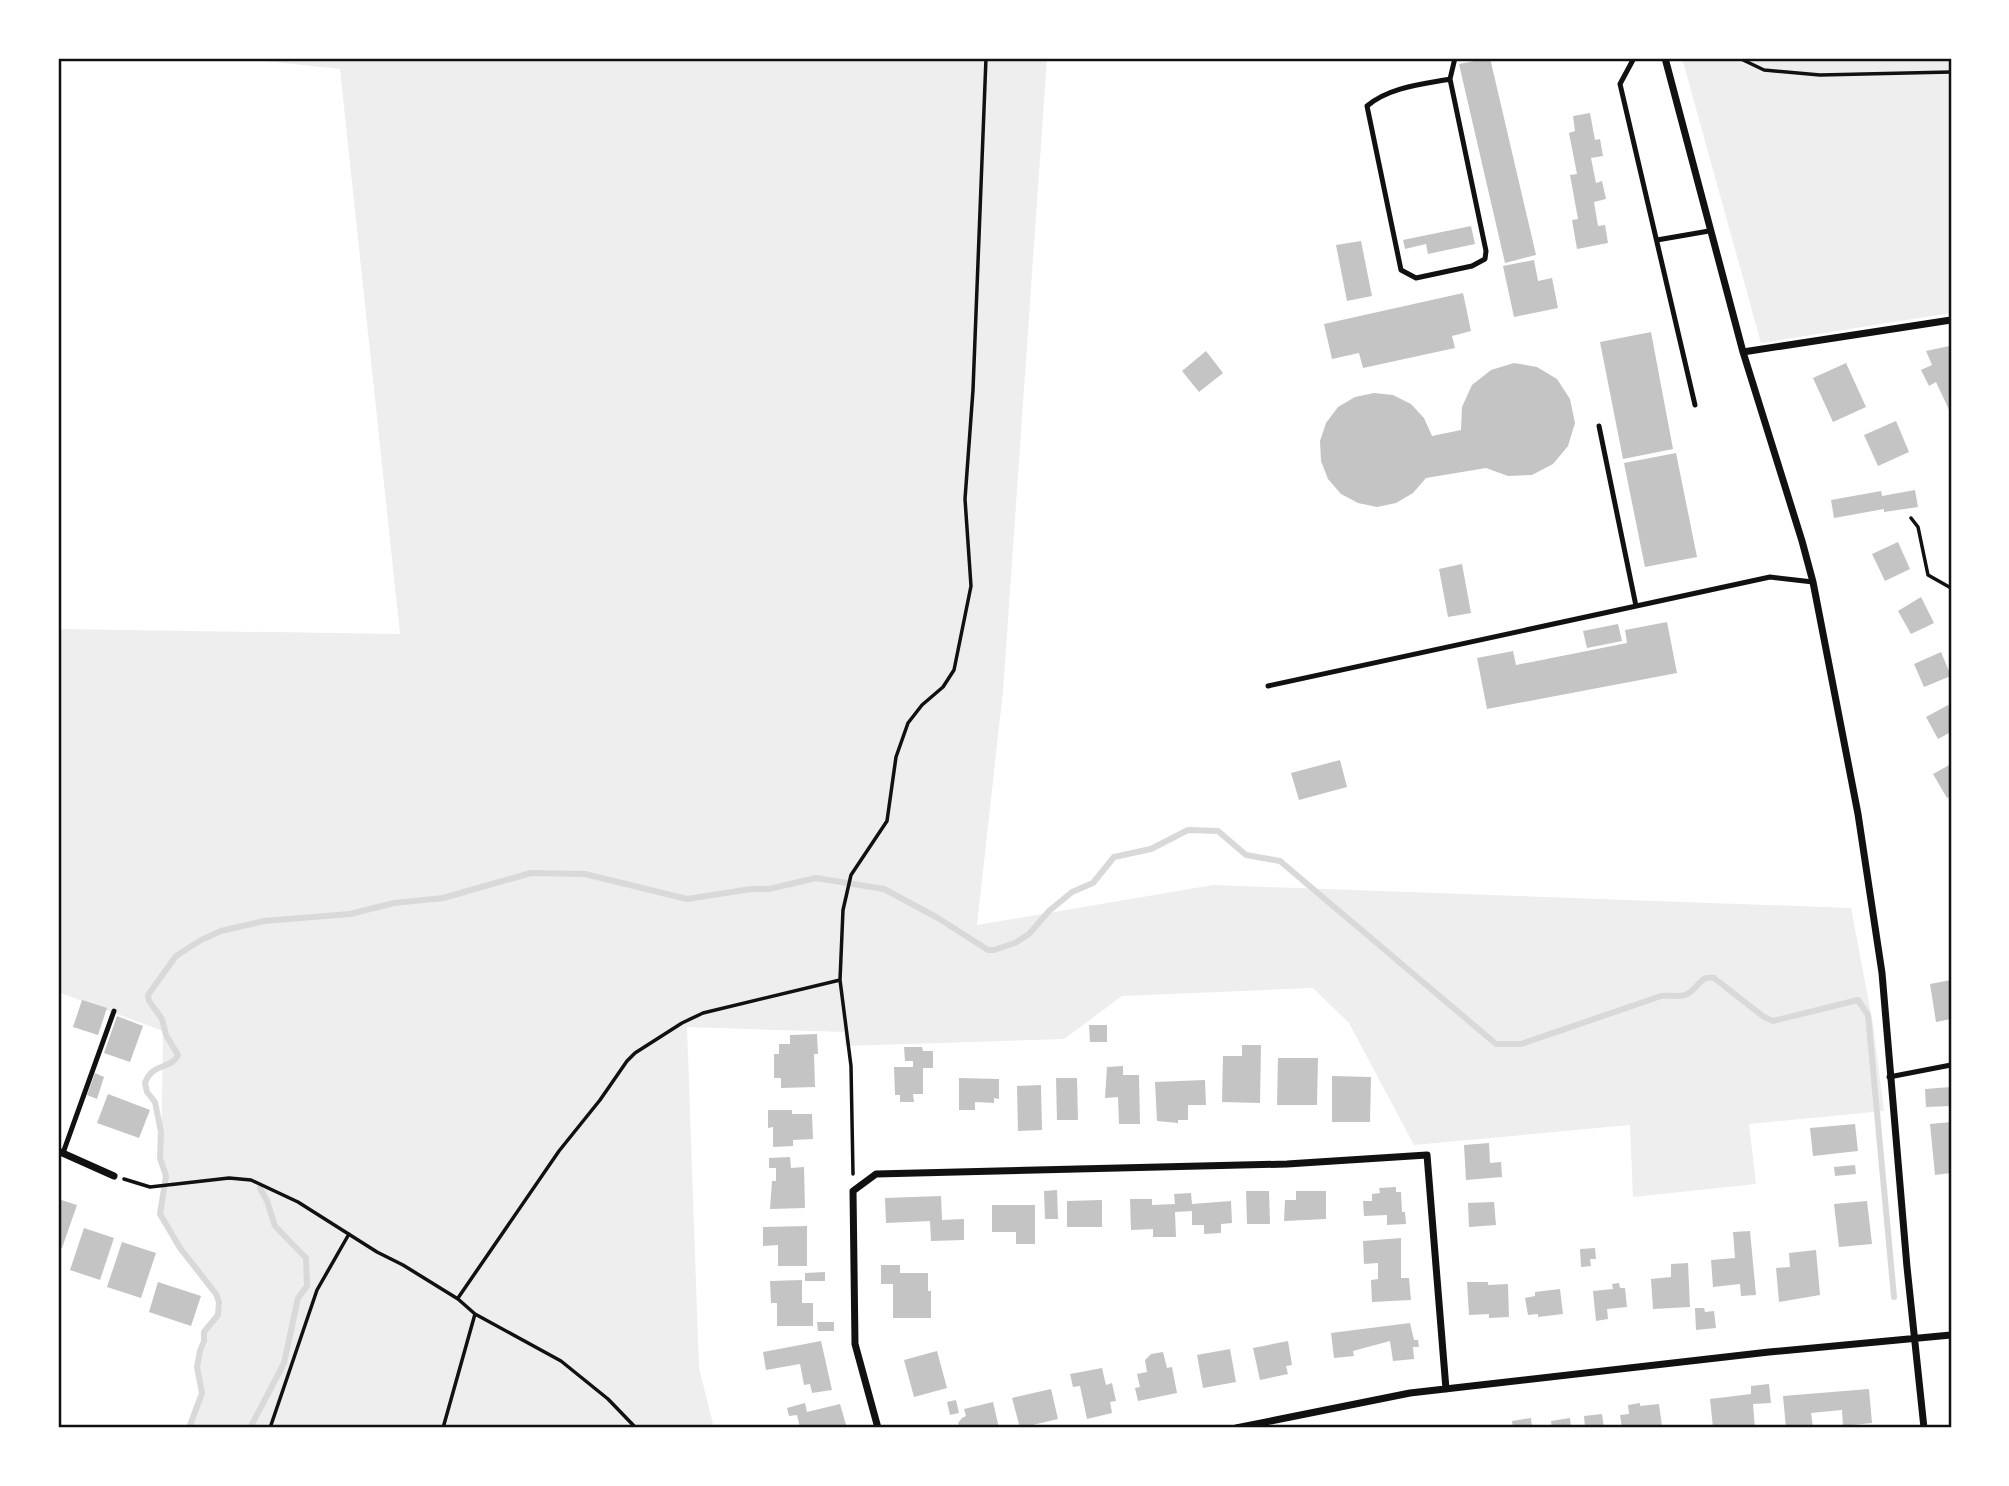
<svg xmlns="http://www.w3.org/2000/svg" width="2009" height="1486" viewBox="0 0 2009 1486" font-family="'Playfair Display',serif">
<rect width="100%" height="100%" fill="#fff"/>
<path fill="#eee" d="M 263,58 L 1047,58 L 1003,691 L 977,925 L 1213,885 L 1851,908 L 1873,1024 L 1884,1111 L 1749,1124 L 1756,1184 L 1633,1197 L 1630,1125 L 1414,1145 L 1349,1023 L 1313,988 L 1122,996 L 1064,1039 L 845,1046 L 844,1032 L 687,1027 L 699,1368 L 714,1428 L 189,1428 L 202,1393 L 197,1367 L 200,1351 L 204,1341 L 204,1332 L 218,1315 L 219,1302 L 216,1294 L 180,1248 L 160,1214 L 166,1176 L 161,1164 L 163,1031 L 58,992 L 58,629 L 400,634 L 340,69 L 264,61 Z
M 1682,58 L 1951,58 L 1951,313 L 1761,343 Z"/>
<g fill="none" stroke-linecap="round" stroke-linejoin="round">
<path stroke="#d9d9d9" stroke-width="6" d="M 189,1428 L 202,1393 L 197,1367 L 200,1351 L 204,1341 L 204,1332 L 218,1315 L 219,1302 L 216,1294 L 180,1248 L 160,1214 L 166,1176 L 160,1158 L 161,1132 L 155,1102 L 147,1092 L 145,1083 C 153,1062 171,1070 178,1055 L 166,1035 L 162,1019 L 149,1001 L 148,995 L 176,956 L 201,940 L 221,931 L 264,921 L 350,914 L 394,903 L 443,898 L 531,873 L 585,874 L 687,899 L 751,889 L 769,889 L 816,878 L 884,889 L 938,918 L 988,950 L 994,950 L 1015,943 L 1029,934 L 1049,911 L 1072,892 L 1093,883 L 1114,857 L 1151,849 L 1188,830 L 1218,831 L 1246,855 L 1280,861 L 1496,1044 L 1521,1044 L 1661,996 C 1669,995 1679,997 1685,995 C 1698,990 1699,975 1714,978 L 1764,1017 L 1773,1021 L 1858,1000 L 1868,1015 L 1894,1297
M 250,1428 L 284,1363 L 298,1298 L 307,1286 L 306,1258 L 275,1226 L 267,1201 L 260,1188"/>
</g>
<path fill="#c4c4c4" d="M 1490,58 L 1536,255 L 1505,263 L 1459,64 Z
M 1590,113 L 1595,140 L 1600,139 L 1603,156 L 1591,158 L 1596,183 L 1602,181 L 1606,199 L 1594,202 L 1598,226 L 1605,225 L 1608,243 L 1577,249 L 1572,220 L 1578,219 L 1570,175 L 1577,174 L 1569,133 L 1575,131 L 1573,116 Z
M 1471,226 L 1475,244 L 1428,254 L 1426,244 L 1405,249 L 1403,240 Z
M 1361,241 L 1372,296 L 1347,301 L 1336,245 Z
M 1534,260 L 1538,281 L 1552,278 L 1558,308 L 1514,317 L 1503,266 Z
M 1463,293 L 1471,331 L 1452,336 L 1455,348 L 1363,368 L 1359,353 L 1332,359 L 1324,324 Z
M 1651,332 L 1673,449 L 1623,459 L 1600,342 Z
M 1949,346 L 1951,352 L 1951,414 L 1936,382 L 1929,386 L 1921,370 L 1932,365 L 1926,351 Z
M 1206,351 L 1223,373 L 1199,392 L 1182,371 Z
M 1514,363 L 1537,367 L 1557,379 L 1570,399 L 1575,423 L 1568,446 L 1553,464 L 1532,475 L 1508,476 L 1486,468 L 1426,478 L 1413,493 L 1396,503 L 1377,507 L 1358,503 L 1341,494 L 1328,479 L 1321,461 L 1320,441 L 1326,423 L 1338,407 L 1355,397 L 1374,393 L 1393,395 L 1411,404 L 1424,418 L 1432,436 L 1461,430 L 1462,407 L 1472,385 L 1491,370 Z
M 1846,363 L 1866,407 L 1833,422 L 1813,378 Z
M 1896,421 L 1909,452 L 1878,466 L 1864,435 Z
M 1676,453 L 1697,557 L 1645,567 L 1624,463 Z
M 1915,490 L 1918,507 L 1884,512 L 1884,509 L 1834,518 L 1831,500 L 1881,491 L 1882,496 Z
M 1898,542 L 1910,569 L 1885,581 L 1872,554 Z
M 1462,564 L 1471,613 L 1448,617 L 1439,569 Z
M 1921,597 L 1934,623 L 1911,634 L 1898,611 Z
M 1667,622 L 1677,673 L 1487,709 L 1477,658 L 1513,651 L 1516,665 L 1627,643 L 1625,630 Z
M 1618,624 L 1622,641 L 1587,648 L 1583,631 Z
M 1941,652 L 1951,676 L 1924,687 L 1914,664 Z
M 1948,705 L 1951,710 L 1951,732 L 1938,739 L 1926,717 Z
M 1340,760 L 1347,787 L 1299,800 L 1291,773 Z
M 1951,764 L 1951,796 L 1947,798 L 1933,774 Z
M 1951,980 L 1951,1019 L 1936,1022 L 1930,984 Z
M 82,1000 L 107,1008 L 98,1035 L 73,1027 Z
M 117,1016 L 143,1026 L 130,1062 L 104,1053 Z
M 1089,1025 L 1107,1025 L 1107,1042 L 1090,1042 Z
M 817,1034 L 818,1054 L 814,1054 L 815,1087 L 781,1088 L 781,1078 L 774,1078 L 774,1054 L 779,1054 L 779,1044 L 790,1044 L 790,1035 Z
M 1242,1045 L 1261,1045 L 1260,1103 L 1222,1102 L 1223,1056 L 1242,1056 Z
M 904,1047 L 922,1047 L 923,1051 L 933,1051 L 933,1068 L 923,1068 L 923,1094 L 913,1094 L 914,1102 L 900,1102 L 900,1095 L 895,1095 L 894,1067 L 913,1067 L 913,1061 L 905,1061 Z
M 1278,1058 L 1318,1058 L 1317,1105 L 1277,1105 Z
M 1123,1066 L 1123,1075 L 1139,1075 L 1140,1124 L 1119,1124 L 1118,1097 L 1105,1098 L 1107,1067 Z
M 95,1073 L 104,1077 L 97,1099 L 87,1095 Z
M 1332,1076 L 1371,1077 L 1370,1122 L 1332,1122 Z
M 959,1078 L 999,1079 L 999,1099 L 994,1098 L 994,1103 L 975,1102 L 975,1110 L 959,1110 Z
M 1056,1078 L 1077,1078 L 1078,1120 L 1057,1120 Z
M 1205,1080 L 1206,1105 L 1188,1105 L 1188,1120 L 1178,1120 L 1178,1123 L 1157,1121 L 1155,1082 Z
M 1041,1085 L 1042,1130 L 1018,1131 L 1017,1086 Z
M 1951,1087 L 1951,1106 L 1926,1107 L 1925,1089 Z
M 108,1094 L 150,1110 L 139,1138 L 97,1123 Z
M 768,1110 L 792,1110 L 792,1114 L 812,1114 L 813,1139 L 793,1140 L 793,1146 L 773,1147 L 773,1127 L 768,1128 Z
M 1951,1122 L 1951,1173 L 1935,1175 L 1930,1124 Z
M 1855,1124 L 1858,1151 L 1813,1156 L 1810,1128 Z
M 1489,1143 L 1490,1163 L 1501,1162 L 1502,1177 L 1466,1180 L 1464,1145 Z
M 790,1157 L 791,1168 L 804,1167 L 805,1208 L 770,1209 L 772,1181 L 776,1181 L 776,1168 L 769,1168 L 769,1158 Z
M 1855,1165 L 1856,1174 L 1835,1176 L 1834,1167 Z
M 1396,1187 L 1396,1192 L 1401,1192 L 1402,1212 L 1405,1212 L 1406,1224 L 1387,1225 L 1387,1215 L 1364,1216 L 1363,1201 L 1372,1201 L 1372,1194 L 1380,1193 L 1379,1188 Z
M 1057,1190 L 1058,1219 L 1045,1219 L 1044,1191 Z
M 1246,1191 L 1269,1191 L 1270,1224 L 1247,1224 Z
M 1296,1191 L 1326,1191 L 1326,1219 L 1284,1221 L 1285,1200 L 1296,1200 Z
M 1191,1193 L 1192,1204 L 1231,1201 L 1232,1223 L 1221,1224 L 1221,1233 L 1204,1234 L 1204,1225 L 1192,1225 L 1192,1211 L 1175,1212 L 1176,1237 L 1153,1237 L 1153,1229 L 1131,1230 L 1130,1199 L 1152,1199 L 1152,1205 L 1175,1204 L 1174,1194 Z
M 941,1196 L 942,1220 L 964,1219 L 964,1240 L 931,1241 L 930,1221 L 886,1223 L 885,1198 Z
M 58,1199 L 77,1205 L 62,1248 L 58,1247 Z
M 1102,1200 L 1102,1227 L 1067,1227 L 1067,1201 Z
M 1867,1201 L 1872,1244 L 1839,1247 L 1834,1204 Z
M 1494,1202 L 1496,1225 L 1469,1227 L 1468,1203 Z
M 992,1205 L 1035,1205 L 1035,1244 L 1016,1244 L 1016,1232 L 992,1232 Z
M 807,1226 L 807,1266 L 778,1266 L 778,1245 L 763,1246 L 763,1227 Z
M 84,1228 L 114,1238 L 100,1280 L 70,1270 Z
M 1750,1231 L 1756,1295 L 1741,1296 L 1740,1284 L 1713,1287 L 1711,1260 L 1735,1258 L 1733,1232 Z
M 1401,1238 L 1401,1278 L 1409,1278 L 1411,1300 L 1372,1302 L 1371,1280 L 1378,1279 L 1378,1263 L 1364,1264 L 1363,1241 Z
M 122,1242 L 156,1253 L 141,1298 L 107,1287 Z
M 1595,1248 L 1596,1259 L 1590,1259 L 1591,1266 L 1581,1267 L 1580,1249 Z
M 1816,1250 L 1820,1295 L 1779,1302 L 1776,1268 L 1790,1267 L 1789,1253 Z
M 1688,1263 L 1690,1307 L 1653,1309 L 1651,1279 L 1671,1277 L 1671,1264 Z
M 881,1265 L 900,1265 L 900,1273 L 928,1273 L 928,1291 L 931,1291 L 931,1318 L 893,1318 L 893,1284 L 881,1284 Z
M 825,1272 L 825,1281 L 805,1281 L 805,1273 Z
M 802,1280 L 802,1303 L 813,1303 L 813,1326 L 777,1326 L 777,1303 L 771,1303 L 770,1281 Z
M 158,1282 L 201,1296 L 191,1326 L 149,1312 Z
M 1467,1282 L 1488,1282 L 1488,1285 L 1508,1284 L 1509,1317 L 1489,1318 L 1489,1314 L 1469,1315 Z
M 1619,1283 L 1620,1288 L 1625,1288 L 1627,1307 L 1607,1309 L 1608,1319 L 1596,1321 L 1593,1291 L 1613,1289 L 1612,1284 Z
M 1560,1289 L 1563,1314 L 1538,1317 L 1538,1314 L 1528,1315 L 1525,1298 L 1535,1296 L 1535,1292 Z
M 1695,1308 L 1704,1308 L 1705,1312 L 1714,1311 L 1716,1328 L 1696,1330 Z
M 817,1322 L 834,1322 L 834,1331 L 818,1331 Z
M 1410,1323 L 1414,1340 L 1418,1340 L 1419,1347 L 1413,1347 L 1414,1359 L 1393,1361 L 1390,1341 L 1353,1351 L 1354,1356 L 1334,1358 L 1331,1333 Z
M 821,1341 L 832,1390 L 812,1393 L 810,1384 L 804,1385 L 800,1364 L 766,1370 L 763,1352 Z
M 1288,1341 L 1292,1365 L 1286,1366 L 1288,1374 L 1260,1380 L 1253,1348 Z
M 1230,1349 L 1236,1382 L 1203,1388 L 1197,1355 Z
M 937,1351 L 947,1388 L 914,1397 L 904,1360 Z
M 1163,1352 L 1167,1368 L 1172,1367 L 1177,1393 L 1138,1401 L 1135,1388 L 1140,1387 L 1137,1374 L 1147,1372 L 1145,1360 L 1151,1354 Z
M 1102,1368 L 1106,1385 L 1112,1383 L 1116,1401 L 1110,1402 L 1112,1413 L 1087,1419 L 1080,1386 L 1073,1387 L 1070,1374 Z
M 1769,1384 L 1771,1403 L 1753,1404 L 1755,1428 L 1713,1428 L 1710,1399 L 1751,1394 L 1751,1386 Z
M 1051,1389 L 1058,1419 L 1020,1428 L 1012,1398 Z
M 1869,1389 L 1872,1423 L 1843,1426 L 1842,1410 L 1811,1413 L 1813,1428 L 1786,1428 L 1783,1396 Z
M 956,1400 L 959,1413 L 950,1415 L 947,1402 Z
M 993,1402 L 999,1428 L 960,1428 L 958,1423 L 962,1418 L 966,1416 L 964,1409 Z
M 805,1403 L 807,1412 L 840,1404 L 847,1428 L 800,1428 L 797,1415 L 789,1416 L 787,1408 Z
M 1640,1403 L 1640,1406 L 1659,1404 L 1662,1426 L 1622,1428 L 1620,1415 L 1629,1414 L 1628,1405 Z
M 1602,1414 L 1604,1428 L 1585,1428 L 1584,1416 Z
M 1531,1418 L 1532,1428 L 1513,1428 L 1512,1421 Z
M 1570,1418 L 1571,1428 L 1552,1428 L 1551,1421 Z"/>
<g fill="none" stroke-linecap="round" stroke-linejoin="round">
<path stroke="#111" stroke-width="3.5" d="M 1739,58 L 1764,70 L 1820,75 L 1951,72
M 1911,518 L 1918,527 L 1928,575 L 1951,588
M 853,1174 L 851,1066 L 840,980 L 843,910 L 851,875 L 887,821 L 896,757 L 908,723 L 922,705 L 943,687 L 954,670 L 971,586 L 965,499 L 973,390 L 986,58
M 124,1179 L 150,1187 L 229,1178 L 251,1180 L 298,1202 L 377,1252 L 403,1265 L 458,1299 L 475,1314 L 561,1361 L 608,1399 L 636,1428
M 458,1298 L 559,1151 L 600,1100 L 627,1061 L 635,1053 L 682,1023 L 703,1013 L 840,980
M 270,1428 L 317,1290 L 349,1234
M 443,1428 L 475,1314"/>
<path stroke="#111" stroke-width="5" d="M 1634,58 L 1620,84 L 1695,405
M 1450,79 C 1423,84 1389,87 1367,106 L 1401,270 L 1416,278 L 1472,266 L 1485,259 L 1486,251 L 1450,79 L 1455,58
M 1657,240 L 1709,231
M 1599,426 L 1636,606
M 1268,686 L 1770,577 L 1813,582
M 1889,1077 L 1951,1065
M 63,1153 L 114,1011"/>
<path stroke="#111" stroke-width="7" d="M 1665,58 L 1743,352 L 1802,541 L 1813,582 L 1858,814 L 1882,973 L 1907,1267 L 1924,1428
M 1743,352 L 1951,320
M 58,1151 L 114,1176
M 878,1428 L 855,1344 L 853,1191 L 876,1174 L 1287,1164 L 1427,1155 L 1446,1389
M 1236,1428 L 1410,1393 L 1769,1352 L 1951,1335"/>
</g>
<rect width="2009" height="1486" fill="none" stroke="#ffffff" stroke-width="119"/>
<rect x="60" y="60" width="1890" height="1366" fill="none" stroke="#111" stroke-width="2.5"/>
</svg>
